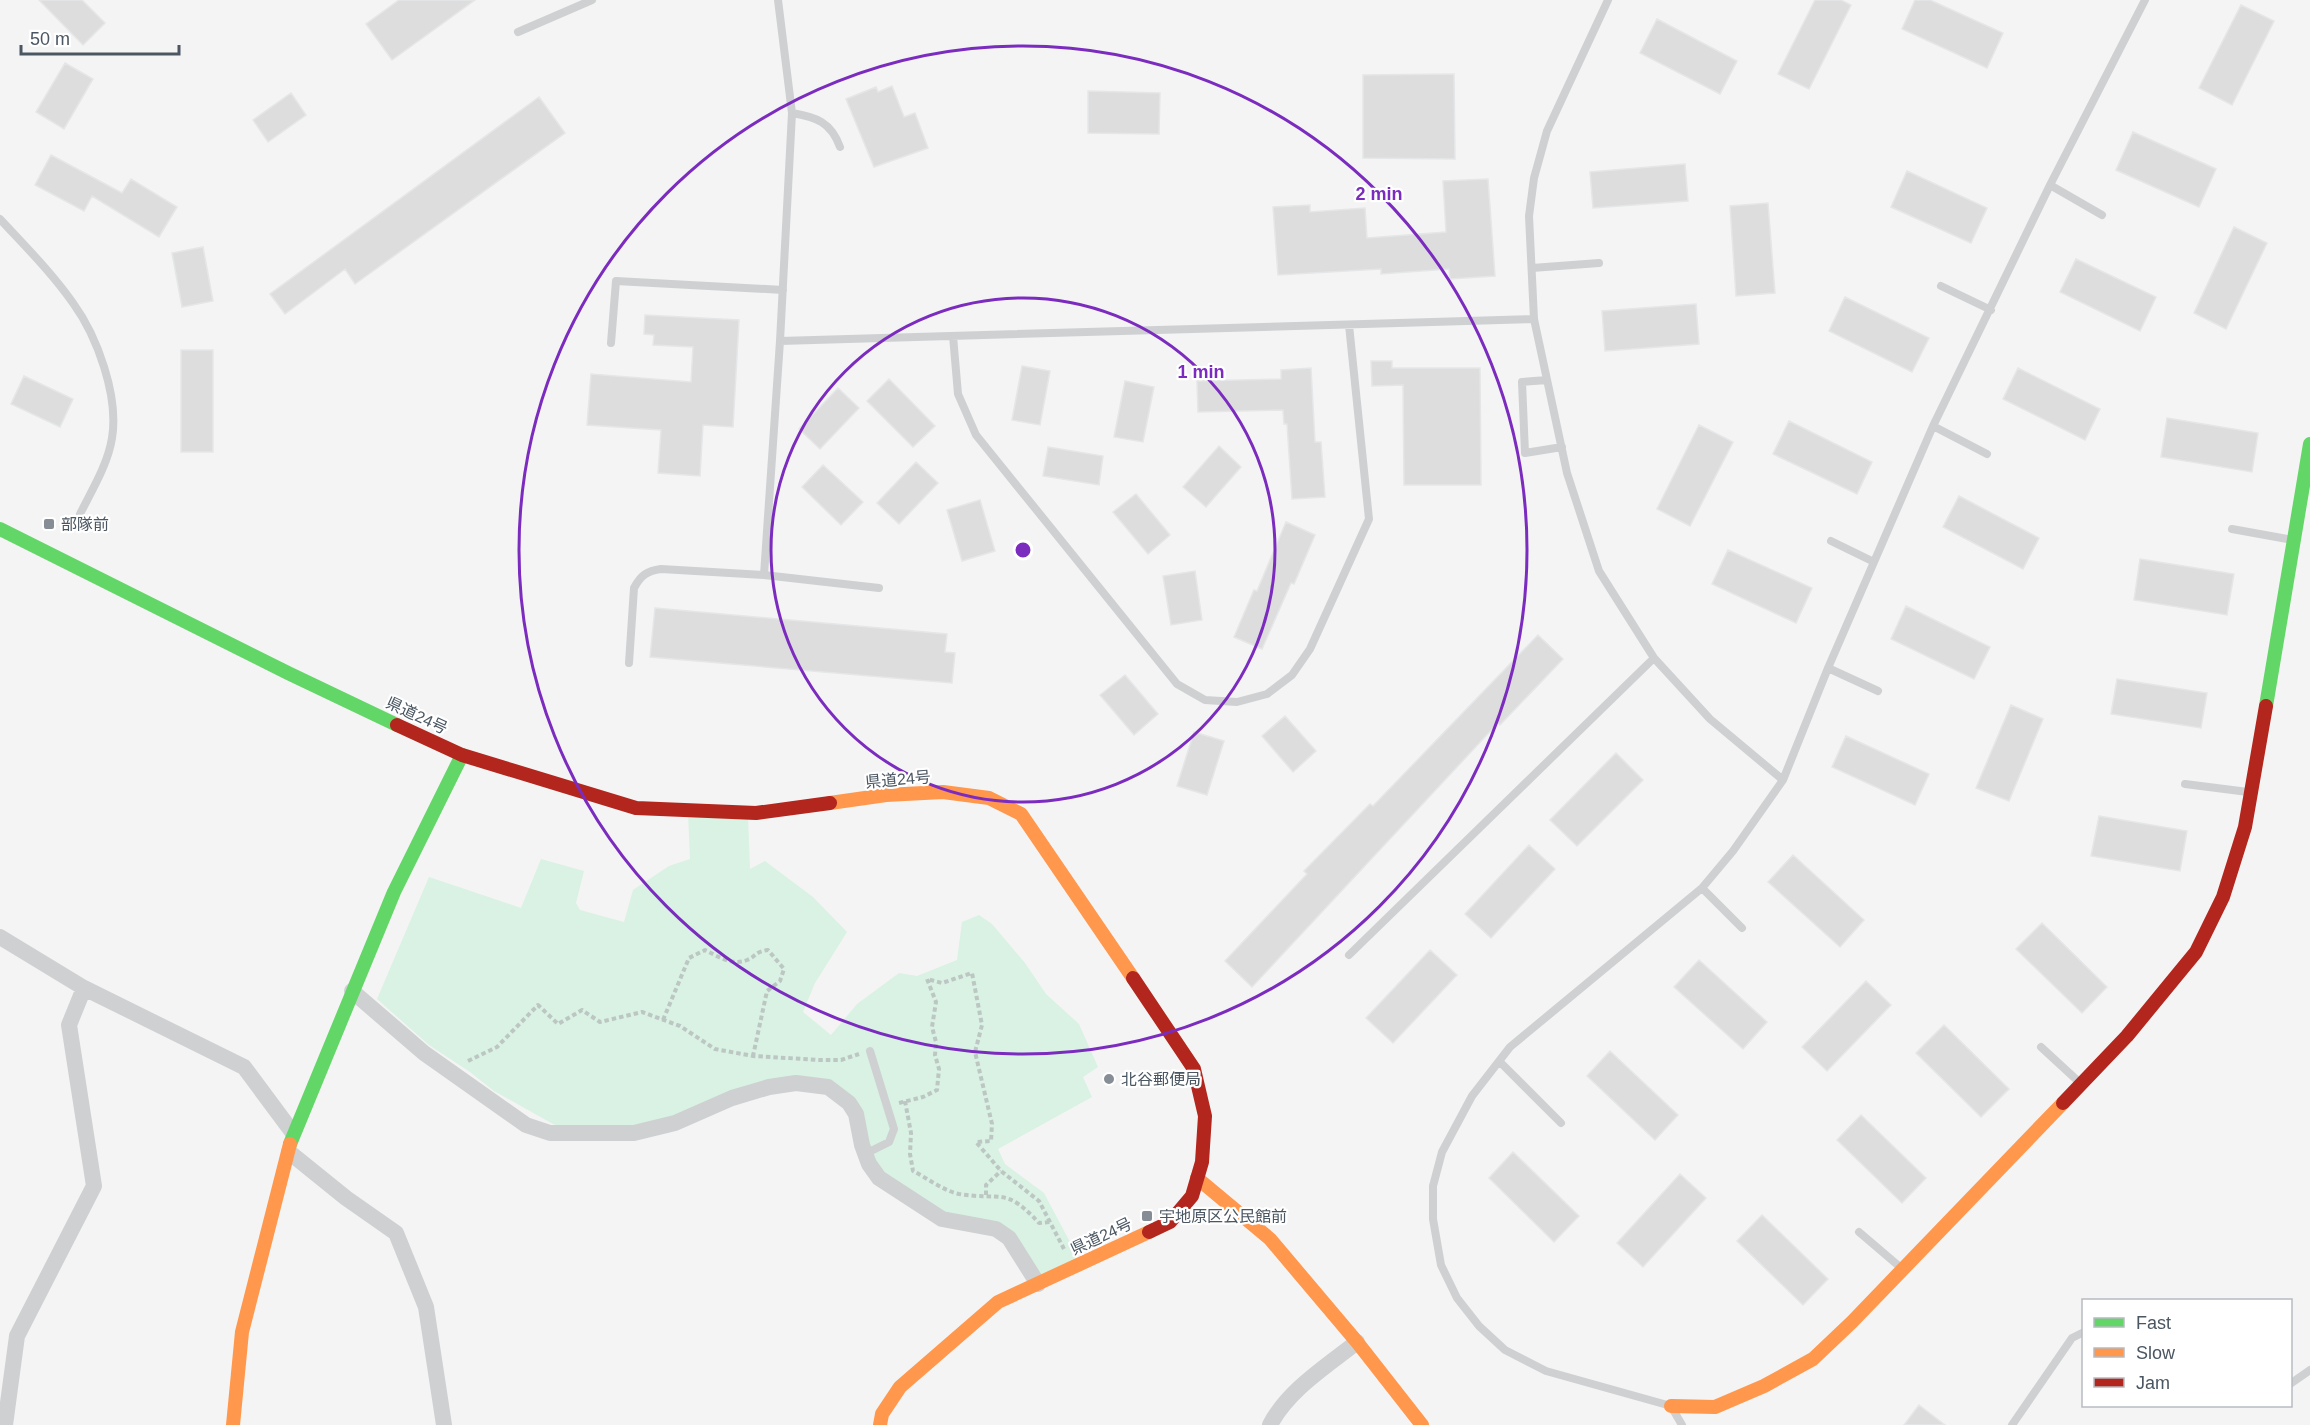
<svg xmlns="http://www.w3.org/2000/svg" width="2310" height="1425" viewBox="0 0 2310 1425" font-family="Helvetica,'Noto Sans JP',sans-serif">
<rect width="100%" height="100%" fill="#f4f4f4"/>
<path fill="#d9f2e3" d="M 688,813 L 748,817 L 750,869 L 765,861 L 813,897 L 847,932 L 815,983 L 803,1012 L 831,1035 L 857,1004 L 899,973 L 917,976 L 957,960 L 962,922 L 979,915 L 992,924 L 1025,963 L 1046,994 L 1079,1024 L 1098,1067 L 1083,1077 L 1092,1097 L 998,1149 L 1005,1164 L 1044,1193 L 1080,1261 L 1037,1283 L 1014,1243 L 943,1218 L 877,1173 L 850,1106 L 800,1083 L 699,1114 L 582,1134 L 553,1124 L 494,1091 L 470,1072 L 429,1045 L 377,999 L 429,877 L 521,908 L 541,859 L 584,871 L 576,903 L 580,910 L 624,922 L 633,890 L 669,866 L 690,859 Z"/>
<path fill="#ddddde" stroke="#e5e6e7" stroke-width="1.5" d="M 39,0 L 82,0 L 105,23 L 83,45 Z
M 399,0 L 475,0 L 392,60 L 366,24 Z
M 1815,0 L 1841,0 L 1851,5 L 1809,89 L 1778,74 Z
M 1915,0 L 1930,0 L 2003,33 L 1987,68 L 1902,29 Z
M 2241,5 L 2274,21 L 2232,105 L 2199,88 Z
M 1657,19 L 1737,61 L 1720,94 L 1640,53 Z
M 65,63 L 93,79 L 64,129 L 36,112 Z
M 1454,74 L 1455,159 L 1363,158 L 1363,75 Z
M 892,86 L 904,117 L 915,113 L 928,148 L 874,167 L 846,99 L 876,87 L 878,92 Z
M 1088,91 L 1160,93 L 1159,134 L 1088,133 Z
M 291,93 L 306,115 L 268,142 L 253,120 Z
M 539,97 L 565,133 L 355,284 L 345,269 L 285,314 L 270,294 Z
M 2133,132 L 2216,169 L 2199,207 L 2116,170 Z
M 51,155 L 122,193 L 131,179 L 177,207 L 159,237 L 92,196 L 84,211 L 35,185 Z
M 1685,164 L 1688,201 L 1593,208 L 1590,172 Z
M 1907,171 L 1987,208 L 1971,243 L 1891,207 Z
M 1488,179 L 1495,276 L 1450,279 L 1449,269 L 1381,274 L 1381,269 L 1278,275 L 1273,207 L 1310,205 L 1310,212 L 1365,208 L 1367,238 L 1446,232 L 1443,181 Z
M 1768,203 L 1775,293 L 1736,296 L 1730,206 Z
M 2234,227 L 2267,243 L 2226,329 L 2194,313 Z
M 203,247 L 213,301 L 182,307 L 172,253 Z
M 2076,259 L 2156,297 L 2140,331 L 2060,292 Z
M 1845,297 L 1929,338 L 1912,372 L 1829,331 Z
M 1696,304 L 1699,344 L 1605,351 L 1602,311 Z
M 645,315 L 739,320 L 733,427 L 703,425 L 700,476 L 658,473 L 661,430 L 587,425 L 591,374 L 691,382 L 693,347 L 653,345 L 654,335 L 644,334 Z
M 181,350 L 213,350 L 213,452 L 181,452 Z
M 1371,361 L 1392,361 L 1392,368 L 1480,368 L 1481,485 L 1404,485 L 1403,385 L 1372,386 Z
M 1022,366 L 1050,371 L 1040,425 L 1012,420 Z
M 1311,368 L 1315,442 L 1321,442 L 1325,497 L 1292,499 L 1287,424 L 1284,424 L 1283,410 L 1198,412 L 1197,381 L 1281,379 L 1281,370 Z
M 2018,368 L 2100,409 L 2085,440 L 2003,399 Z
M 24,376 L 73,399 L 60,427 L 11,404 Z
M 889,379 L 935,426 L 913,447 L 867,401 Z
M 1125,381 L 1154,387 L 1143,442 L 1114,437 Z
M 838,388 L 859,408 L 820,449 L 799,429 Z
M 2167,418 L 2258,433 L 2252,472 L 2161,457 Z
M 1789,421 L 1872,462 L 1857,494 L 1773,454 Z
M 1699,425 L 1733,442 L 1690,526 L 1657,509 Z
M 1219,446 L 1241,467 L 1206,507 L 1183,487 Z
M 1048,447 L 1103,456 L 1099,485 L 1043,476 Z
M 916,462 L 938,483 L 899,524 L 877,503 Z
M 823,465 L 863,502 L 841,525 L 802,487 Z
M 1136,494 L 1170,535 L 1148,554 L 1113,512 Z
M 1959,496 L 2039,538 L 2023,569 L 1943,527 Z
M 980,500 L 995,551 L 962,561 L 947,510 Z
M 1286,522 L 1315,535 L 1294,584 L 1291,583 L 1262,649 L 1234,637 L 1254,590 L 1257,591 Z
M 1728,550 L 1812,588 L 1796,623 L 1712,584 Z
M 2140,559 L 2234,574 L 2227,615 L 2134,600 Z
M 1195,571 L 1202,620 L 1171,625 L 1163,576 Z
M 1906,606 L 1990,647 L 1974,679 L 1891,639 Z
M 655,608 L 947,634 L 945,652 L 955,653 L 952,683 L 650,657 Z
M 1538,635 L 1563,659 L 1500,725 L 1498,723 L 1252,987 L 1225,961 L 1307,874 L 1304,871 L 1370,804 L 1373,806 Z
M 1125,675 L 1158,714 L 1134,735 L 1100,695 Z
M 2117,679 L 2207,693 L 2201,728 L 2111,714 Z
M 2011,705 L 2043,719 L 2009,801 L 1976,788 Z
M 1285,716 L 1316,751 L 1293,772 L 1262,736 Z
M 1194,732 L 1224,741 L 1207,795 L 1177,786 Z
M 1846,736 L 1929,774 L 1915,805 L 1832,767 Z
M 1616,753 L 1643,780 L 1577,846 L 1550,820 Z
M 2099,816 L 2187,831 L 2180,871 L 2091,856 Z
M 1529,845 L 1555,869 L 1491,938 L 1465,914 Z
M 1793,855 L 1864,920 L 1840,947 L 1768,882 Z
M 2042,923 L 2107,987 L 2082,1013 L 2016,949 Z
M 1430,950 L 1457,975 L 1393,1043 L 1366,1018 Z
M 1699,960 L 1767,1022 L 1743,1049 L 1674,987 Z
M 1866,981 L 1891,1005 L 1827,1071 L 1802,1047 Z
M 1944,1025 L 2009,1089 L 1981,1117 L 1916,1053 Z
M 1610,1051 L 1678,1115 L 1655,1140 L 1587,1076 Z
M 1861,1115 L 1926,1178 L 1902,1203 L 1837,1140 Z
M 1513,1152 L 1579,1216 L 1554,1242 L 1489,1178 Z
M 1680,1174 L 1706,1198 L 1643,1267 L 1617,1243 Z
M 1762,1215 L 1828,1279 L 1803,1305 L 1737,1241 Z
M 1919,1405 L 1945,1425 L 1904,1425 Z"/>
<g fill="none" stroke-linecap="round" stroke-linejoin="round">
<path stroke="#bcc7c4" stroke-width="4" stroke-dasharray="4.5 3" stroke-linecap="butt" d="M 663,1020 L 689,958 L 705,950 C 719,957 732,966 747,960 C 757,956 754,952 768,950 L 784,969 L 780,981 L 767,991 L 753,1056
M 468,1061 L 497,1047 L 538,1005 L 558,1024 L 582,1010 L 600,1022 L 642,1012 L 680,1026 L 715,1049 L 753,1056 L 820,1060 L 841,1060 L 859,1054
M 905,1101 L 911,1133 L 910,1154 L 913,1171 C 927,1178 944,1191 959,1194 C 1002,1201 1005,1186 1039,1223 L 1050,1222
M 899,1103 L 923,1097 L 937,1090 L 939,1069 L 935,1055 L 936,1042 L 932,1027 L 936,1002 L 927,979 L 942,983 L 972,973 L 982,1025 L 975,1052 L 992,1124 L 991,1141 L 976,1142 L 1001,1171 L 1039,1201 L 1064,1249
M 986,1195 L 986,1185 L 1001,1171"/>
<path stroke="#ced0d2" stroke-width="8" d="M 1608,0 L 1547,131 L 1534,178 L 1529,216 L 1534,319 L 1567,473 L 1599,571 L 1654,658 L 1710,719 L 1783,780
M 518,32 L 592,0
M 792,113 C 816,117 831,122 840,147
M 2050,185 L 2102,215
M 0,219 C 25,246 52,273 73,303 C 97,336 119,396 112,438 C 108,464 92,490 80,514
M 1532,268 L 1599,263
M 1941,286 L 1991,310
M 953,336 L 958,394 L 976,435 L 1177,684 L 1205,700 L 1237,702 L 1267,694 L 1292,675 L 1310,649 L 1369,519 L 1349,325
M 780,341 L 1534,319
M 611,343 L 616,281 L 783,290
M 1547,380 L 1522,382 L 1525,453 L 1562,447
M 1933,426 L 1987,454
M 2232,529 L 2293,540
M 1831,541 L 1874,562
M 764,575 L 780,341 L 792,113 L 778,0
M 629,663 L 634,588 C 641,575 647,571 661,569 L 764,575 L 879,588
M 1828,668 L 1878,691
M 2185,784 L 2248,792
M 1702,888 L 1742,928
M 1349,955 L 1654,658
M 2041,1047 L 2079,1082
M 1499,1061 L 1561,1123
M 865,1154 L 889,1142 L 894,1129 L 870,1051
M 1859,1232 L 1900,1267
M 2290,1384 L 2310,1370
M 1682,1425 L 1671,1406 L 1546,1371 L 1505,1350 L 1479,1326 L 1457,1298 L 1441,1265 L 1433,1219 L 1433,1186 L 1442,1152 L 1472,1096 L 1510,1047 L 1702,888 L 1733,851 L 1783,780 L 1828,668 L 1933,426 L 2050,185 L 2145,0
M 2012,1425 L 2072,1338 L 2084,1332"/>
<path stroke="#ced0d2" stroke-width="16" d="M 0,937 L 84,988 L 244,1067 L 293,1133
M 352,991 L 424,1053 L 526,1125 L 550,1133 L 634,1133 L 675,1123 L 732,1098 L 769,1087 L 796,1083 L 828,1087 L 849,1103 L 856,1114 L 862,1145 L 869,1164 L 879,1178 L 942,1219 L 996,1229 L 1009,1238 L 1038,1284
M 289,1152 L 346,1198 L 396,1233 L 426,1307 L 444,1425
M 5,1425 L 17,1336 L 94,1186 L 69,1025 L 84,988
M 1270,1425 C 1288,1390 1327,1366 1357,1342"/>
<path stroke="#63d668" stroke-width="14" d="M 0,529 L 288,673 L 397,725
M 2266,706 L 2310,444
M 290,1144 L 394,892 L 462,755"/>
<path stroke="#ff974d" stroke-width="14" d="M 830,803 L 886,795 L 943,792 L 989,798 L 1021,814 L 1133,978
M 1197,1178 L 1270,1239 L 1357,1342 L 1422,1425
M 1671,1406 L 1715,1407 L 1764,1386 L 1813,1359 L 1852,1322 L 2063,1103
M 233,1425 L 242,1332 L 290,1144
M 880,1425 L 882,1414 L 900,1387 L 998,1302 L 1149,1232"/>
<path stroke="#b3261e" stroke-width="14" d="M 397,725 L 462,755 L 636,808 L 756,813 L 830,803
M 1133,978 L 1194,1069 L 1205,1116 L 1202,1162 L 1192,1196 L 1170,1222 L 1149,1232
M 2063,1103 L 2127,1036 L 2196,952 L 2223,897 L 2245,827 L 2266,706"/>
</g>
<g fill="none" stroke="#7b2cbf" stroke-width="3">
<circle cx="1023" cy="550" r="252"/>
<circle cx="1023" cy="550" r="504"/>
</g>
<g fill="#868d94" stroke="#fff" stroke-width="2">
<rect x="43" y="518" width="12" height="12" rx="3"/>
<circle cx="1109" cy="1079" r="6"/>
<rect x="1141" y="1210" width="12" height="12" rx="3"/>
</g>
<g text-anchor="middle" stroke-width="4.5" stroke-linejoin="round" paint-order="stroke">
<g font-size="16" fill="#4a5661" stroke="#fff" text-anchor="start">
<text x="61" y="530">部隊前</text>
<text x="1121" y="1085">北谷郵便局</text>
<text x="1159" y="1222">宇地原区公民館前</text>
</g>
<g font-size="16" fill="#4a5661" stroke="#fff">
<text transform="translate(417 715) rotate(25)" y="6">県道24号</text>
<text transform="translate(898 779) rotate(-5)" y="6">県道24号</text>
<text transform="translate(1101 1236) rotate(-25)" y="6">県道24号</text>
</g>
</g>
<circle cx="1023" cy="550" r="9" fill="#7b2cbf" stroke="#fff" stroke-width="3"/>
<g font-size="18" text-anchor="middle" font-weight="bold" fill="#7b2cbf" stroke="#fff" stroke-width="4.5" stroke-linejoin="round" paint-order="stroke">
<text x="1379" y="200">2 min</text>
<text x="1201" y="378">1 min</text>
</g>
<rect x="2082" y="1299" width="210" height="108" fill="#ffffff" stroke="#b7bbc0" stroke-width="1.5"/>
<rect x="2094" y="1318" width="30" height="9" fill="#63d668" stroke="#b7bbc0" stroke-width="1.5"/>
<text x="2136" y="1329" font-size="18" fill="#4a5661">Fast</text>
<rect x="2094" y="1348" width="30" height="9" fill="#ff974d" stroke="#b7bbc0" stroke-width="1.5"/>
<text x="2136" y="1359" font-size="18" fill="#4a5661">Slow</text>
<rect x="2094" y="1378" width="30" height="9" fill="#b3261e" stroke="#b7bbc0" stroke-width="1.5"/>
<text x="2136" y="1389" font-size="18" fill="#4a5661">Jam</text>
<path d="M21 45v9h158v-9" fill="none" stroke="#4a5661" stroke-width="3"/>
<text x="30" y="45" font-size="18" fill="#4a5661" stroke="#ffffff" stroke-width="4.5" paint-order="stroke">50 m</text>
</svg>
